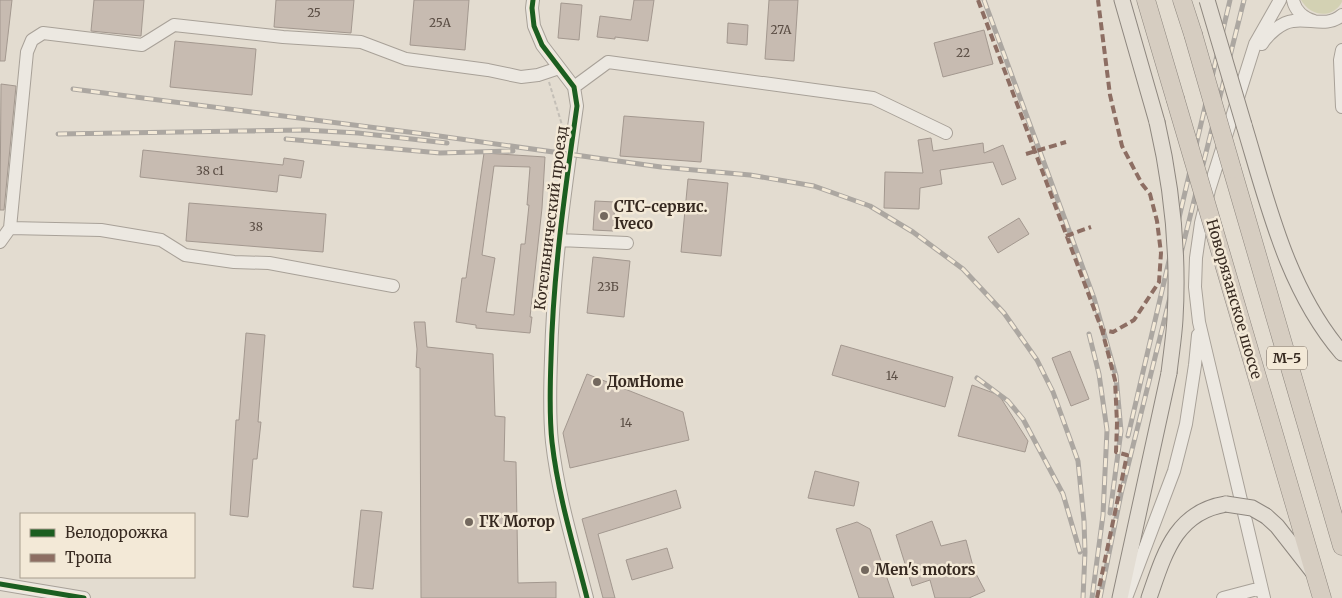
<svg xmlns="http://www.w3.org/2000/svg" width="1342" height="598" viewBox="0 0 1342 598" font-family="Merriweather,serif">
<rect width="100%" height="100%" fill="#e3dcd0"/>
<path fill="#d3d1b3" d="M 1301,0 L 1342,0 L 1342,2 C 1332,20 1310,16 1301,0 Z"/>
<path fill="#c7bbb1" stroke="#a3988f" fill-rule="evenodd" d="M 0,0 L 12,0 L 5,61 L 0,61 Z
M 94,0 L 144,0 L 141,36 L 91,31 Z
M 276,0 L 354,0 L 351,33 L 274,27 Z
M 414,0 L 469,0 L 465,50 L 410,45 Z
M 634,0 L 654,0 L 648,41 L 615,37 L 615,39 L 597,37 L 600,16 L 631,20 Z
M 769,0 L 798,0 L 794,61 L 765,59 Z
M 561,3 L 582,5 L 579,40 L 558,38 Z
M 728,23 L 748,25 L 747,45 L 727,43 Z
M 984,30 L 993,64 L 943,77 L 934,43 Z
M 175,41 L 256,49 L 252,95 L 170,87 Z
M 1,84 L 16,86 L 4,210 L 0,210 Z
M 624,116 L 704,122 L 701,162 L 620,156 Z
M 931,138 L 933,151 L 983,143 L 984,153 L 1003,145 L 1016,179 L 1002,185 L 993,162 L 940,170 L 942,184 L 920,188 L 919,209 L 884,208 L 885,172 L 923,173 L 918,140 Z
M 143,150 L 283,165 L 284,158 L 304,161 L 301,178 L 279,175 L 277,192 L 140,177 Z
M 484,153 L 545,157 L 542,208 L 530,317 L 532,317 L 530,333 L 476,328 L 476,325 L 456,322 L 462,278 L 466,278 ZM 494,166 L 530,167 L 527,205 L 529,205 L 525,244 L 521,244 L 514,315 L 486,312 L 495,258 L 482,255 Z
M 688,179 L 728,183 L 721,256 L 681,252 Z
M 595,201 L 615,202 L 613,231 L 593,230 Z
M 189,203 L 326,214 L 323,252 L 186,241 Z
M 1019,218 L 1029,234 L 998,253 L 988,237 Z
M 593,257 L 630,261 L 624,317 L 587,313 Z
M 414,322 L 425,322 L 427,347 L 493,354 L 495,416 L 505,417 L 504,461 L 516,462 L 518,583 L 556,582 L 556,598 L 421,598 L 420,368 L 416,367 L 417,349 Z
M 246,333 L 265,335 L 258,422 L 261,422 L 257,459 L 253,459 L 248,517 L 230,515 L 236,420 L 239,420 Z
M 841,345 L 953,377 L 945,407 L 832,375 Z
M 1070,351 L 1089,399 L 1071,406 L 1052,358 Z
M 587,374 L 683,412 L 689,440 L 570,468 L 563,433 Z
M 972,385 L 999,395 L 1028,441 L 1025,452 L 958,436 Z
M 815,471 L 859,482 L 854,506 L 808,498 Z
M 676,490 L 681,508 L 598,534 L 615,598 L 603,598 L 582,519 Z
M 361,510 L 382,512 L 373,589 L 353,587 Z
M 932,521 L 941,546 L 966,540 L 974,570 L 985,591 L 969,598 L 935,598 L 930,580 L 912,586 L 896,535 Z
M 857,522 L 870,529 L 894,598 L 859,598 L 836,529 Z
M 667,548 L 673,568 L 632,580 L 626,560 Z"/>
<g fill="none" stroke-linecap="round" stroke-linejoin="round">
<defs>
<path id="minor" d="M 533,0 L 532,8 L 534,26 L 542,45 L 574,87 L 577,106 C 565,190 553,274 551,359 C 550,387 549,415 552,442 C 558,495 574,547 587,598
M 1293,0 C 1295,10 1303,18 1314,21
M 1262,44 C 1268,34 1282,22 1293,21 C 1310,18 1327,28 1342,15
M 1342,50 L 1340,60 L 1342,107
M 574,87 L 608,62 L 873,98 L 946,133
M 10,228 L 101,230 L 161,240 L 185,255 L 234,262 L 269,263 L 393,286
M 559,240 L 627,243
M 0,242 L 10,228 L 27,52 L 32,40 L 43,33 L 142,45 L 174,25 L 283,37 L 361,42 L 406,59 L 488,70 L 521,77 L 538,75 L 559,68
M 0,584 L 84,598
M 1126,598 L 1174,471 L 1186,424 L 1195,365 L 1198,335
M 1223,598 L 1261,588
M 1264,598 L 1199,322 L 1195,287 L 1196,258 L 1201,223 L 1209,190 L 1255,44 L 1280,0"/>
<path id="major" d="M 1122,0 L 1157,122
M 1244,125 C 1268,204 1287,289 1342,353
M 1266,516 L 1277,526 L 1313,572
M 1120,598 L 1169,373
M 1149,598 C 1164,555 1175,512 1226,504"/>
<path id="highway" d="M 1146,0 L 1175,98
M 1182,0 L 1193,34
M 1232,169 L 1342,546
M 1214,230 L 1322,598"/>
</defs>
<use href="#minor" stroke="#a8a198" stroke-width="14"/>
<use href="#major" stroke="#8e877f" stroke-width="17"/>
<use href="#highway" stroke="#8e877f" stroke-width="19"/>
<path stroke="#c4bfb7" stroke-width="2" stroke-dasharray="4 2.5" stroke-linecap="butt" d="M 549,82 L 562,125"/>
<use href="#minor" stroke="#ece8e1" stroke-width="12"/>
<use href="#major" stroke="#e3ddd3" stroke-width="15"/>
<use href="#highway" stroke="#d6cdc1" stroke-width="18"/>
<defs>
<path id="rail" d="M 984,0 L 1094,298 L 1116,376 L 1121,431 L 1110,513
M 73,89 L 432,135 L 661,167 L 750,175 L 814,186 L 870,206 L 913,232 L 963,269 L 1004,313 L 1037,360 L 1053,392 L 1078,461 L 1084,521 L 1085,552 L 1083,598
M 58,134 L 304,130 L 358,133 L 447,143
M 286,139 L 440,153 L 513,151
M 1089,334 L 1099,374 L 1107,430 L 1103,515 L 1092,598
M 977,378 L 1008,401 L 1023,419 L 1063,494 L 1080,552
M 1128,436 L 1230,0
M 1100,598 L 1121,494 L 1244,0"/>
</defs>
<use href="#rail" stroke="#aca7a1" stroke-width="5"/>
<use href="#rail" stroke="#f3e9d7" stroke-width="3" stroke-dasharray="9" stroke-linecap="butt"/>
<defs>
<path id="major-bridge" d="M 1207,0 L 1244,125
M 1157,122 C 1172,187 1179,252 1175,319 C 1174,337 1171,355 1169,373
M 1226,504 L 1252,508 L 1266,516"/>
<path id="highway-bridge" d="M 1193,34 L 1232,169
M 1175,98 L 1214,230"/>
</defs>
<use href="#major-bridge" stroke="#8e877f" stroke-width="17" stroke-linecap="butt"/>
<use href="#highway-bridge" stroke="#8e877f" stroke-width="19" stroke-linecap="butt"/>
<use href="#major-bridge" stroke="#e3ddd3" stroke-width="15"/>
<use href="#highway-bridge" stroke="#d6cdc1" stroke-width="18"/>
<path stroke="#8d6e63" stroke-width="4" stroke-dasharray="8 4" stroke-linecap="butt" d="M 978,0 L 1102,330 L 1113,332 L 1134,320 L 1159,282 L 1161,253 L 1157,221 L 1150,194 L 1142,184 L 1122,146 L 1110,95 L 1098,0
M 1026,154 L 1066,142
M 1066,236 L 1091,227
M 1097,598 L 1127,455 L 1116,452 L 1117,423 L 1115,380 L 1102,330"/>
<defs>
<path id="cycleway" d="M 533,0 L 532,8 L 534,26 L 542,45 L 574,87 L 577,106 C 565,190 553,274 551,359 C 550,387 549,415 552,442 C 558,495 574,547 587,598
M 0,584 L 84,598"/>
</defs>
<use href="#cycleway" stroke="#f3e9d7" stroke-width="8"/>
<use href="#cycleway" stroke="#1b5e20" stroke-width="5"/>
</g>
<g fill="#73685e" stroke="#f3e9d7" stroke-width="2">
<circle cx="604" cy="216" r="5"/>
<circle cx="597" cy="382" r="5"/>
<circle cx="469" cy="522" r="5"/>
<circle cx="865" cy="570" r="5"/>
</g>
<g text-anchor="middle" stroke-width="5" stroke-linejoin="round" paint-order="stroke">
<g font-size="12" fill="#5b4e45">
<text x="314" y="17">25</text>
<text x="440" y="27">25А</text>
<text x="781" y="34">27А</text>
<text x="963" y="57">22</text>
<text x="210" y="175">38 с1</text>
<text x="256" y="231">38</text>
<text x="608" y="291">23Б</text>
<text x="892" y="380">14</text>
<text x="626" y="427">14</text>
</g>
<rect fill="#f3e9d7" stroke="#6f6358" stroke-width="1" x="1267" y="346.5" width="40" height="23" rx="4"/>
<g font-size="14" font-weight="bold" fill="#372a21">
<text x="1287" y="363">М-5</text>
</g>
<g font-size="15" font-weight="bold" fill="#372a21" stroke="#f3e9d7" text-anchor="start">
<text x="614" y="212">СТС-сервис.<tspan x="614" dy="17">Iveco</tspan></text>
<text x="607" y="387">ДомHome</text>
<text x="479" y="527">ГК Мотор</text>
<text x="875" y="575">Men's motors</text>
</g>
<g font-size="15" fill="#372a21" stroke="#f3e9d7">
<text transform="translate(551 218) rotate(-83)" y="5">Котельнический проезд</text>
<text transform="translate(1234 299) rotate(74)" y="5">Новорязанское шоссе</text>
</g>
</g>
<rect x="20" y="513" width="175" height="65" fill="#f3e9d7" stroke="#a89d8e"/>
<rect x="30" y="529" width="25" height="8" fill="#1b5e20" stroke="#a89d8e"/>
<text x="65" y="538" font-size="15" fill="#372a21">Велодорожка</text>
<rect x="30" y="554" width="25" height="8" fill="#8d6e63" stroke="#a89d8e"/>
<text x="65" y="563" font-size="15" fill="#372a21">Тропа</text>
</svg>
